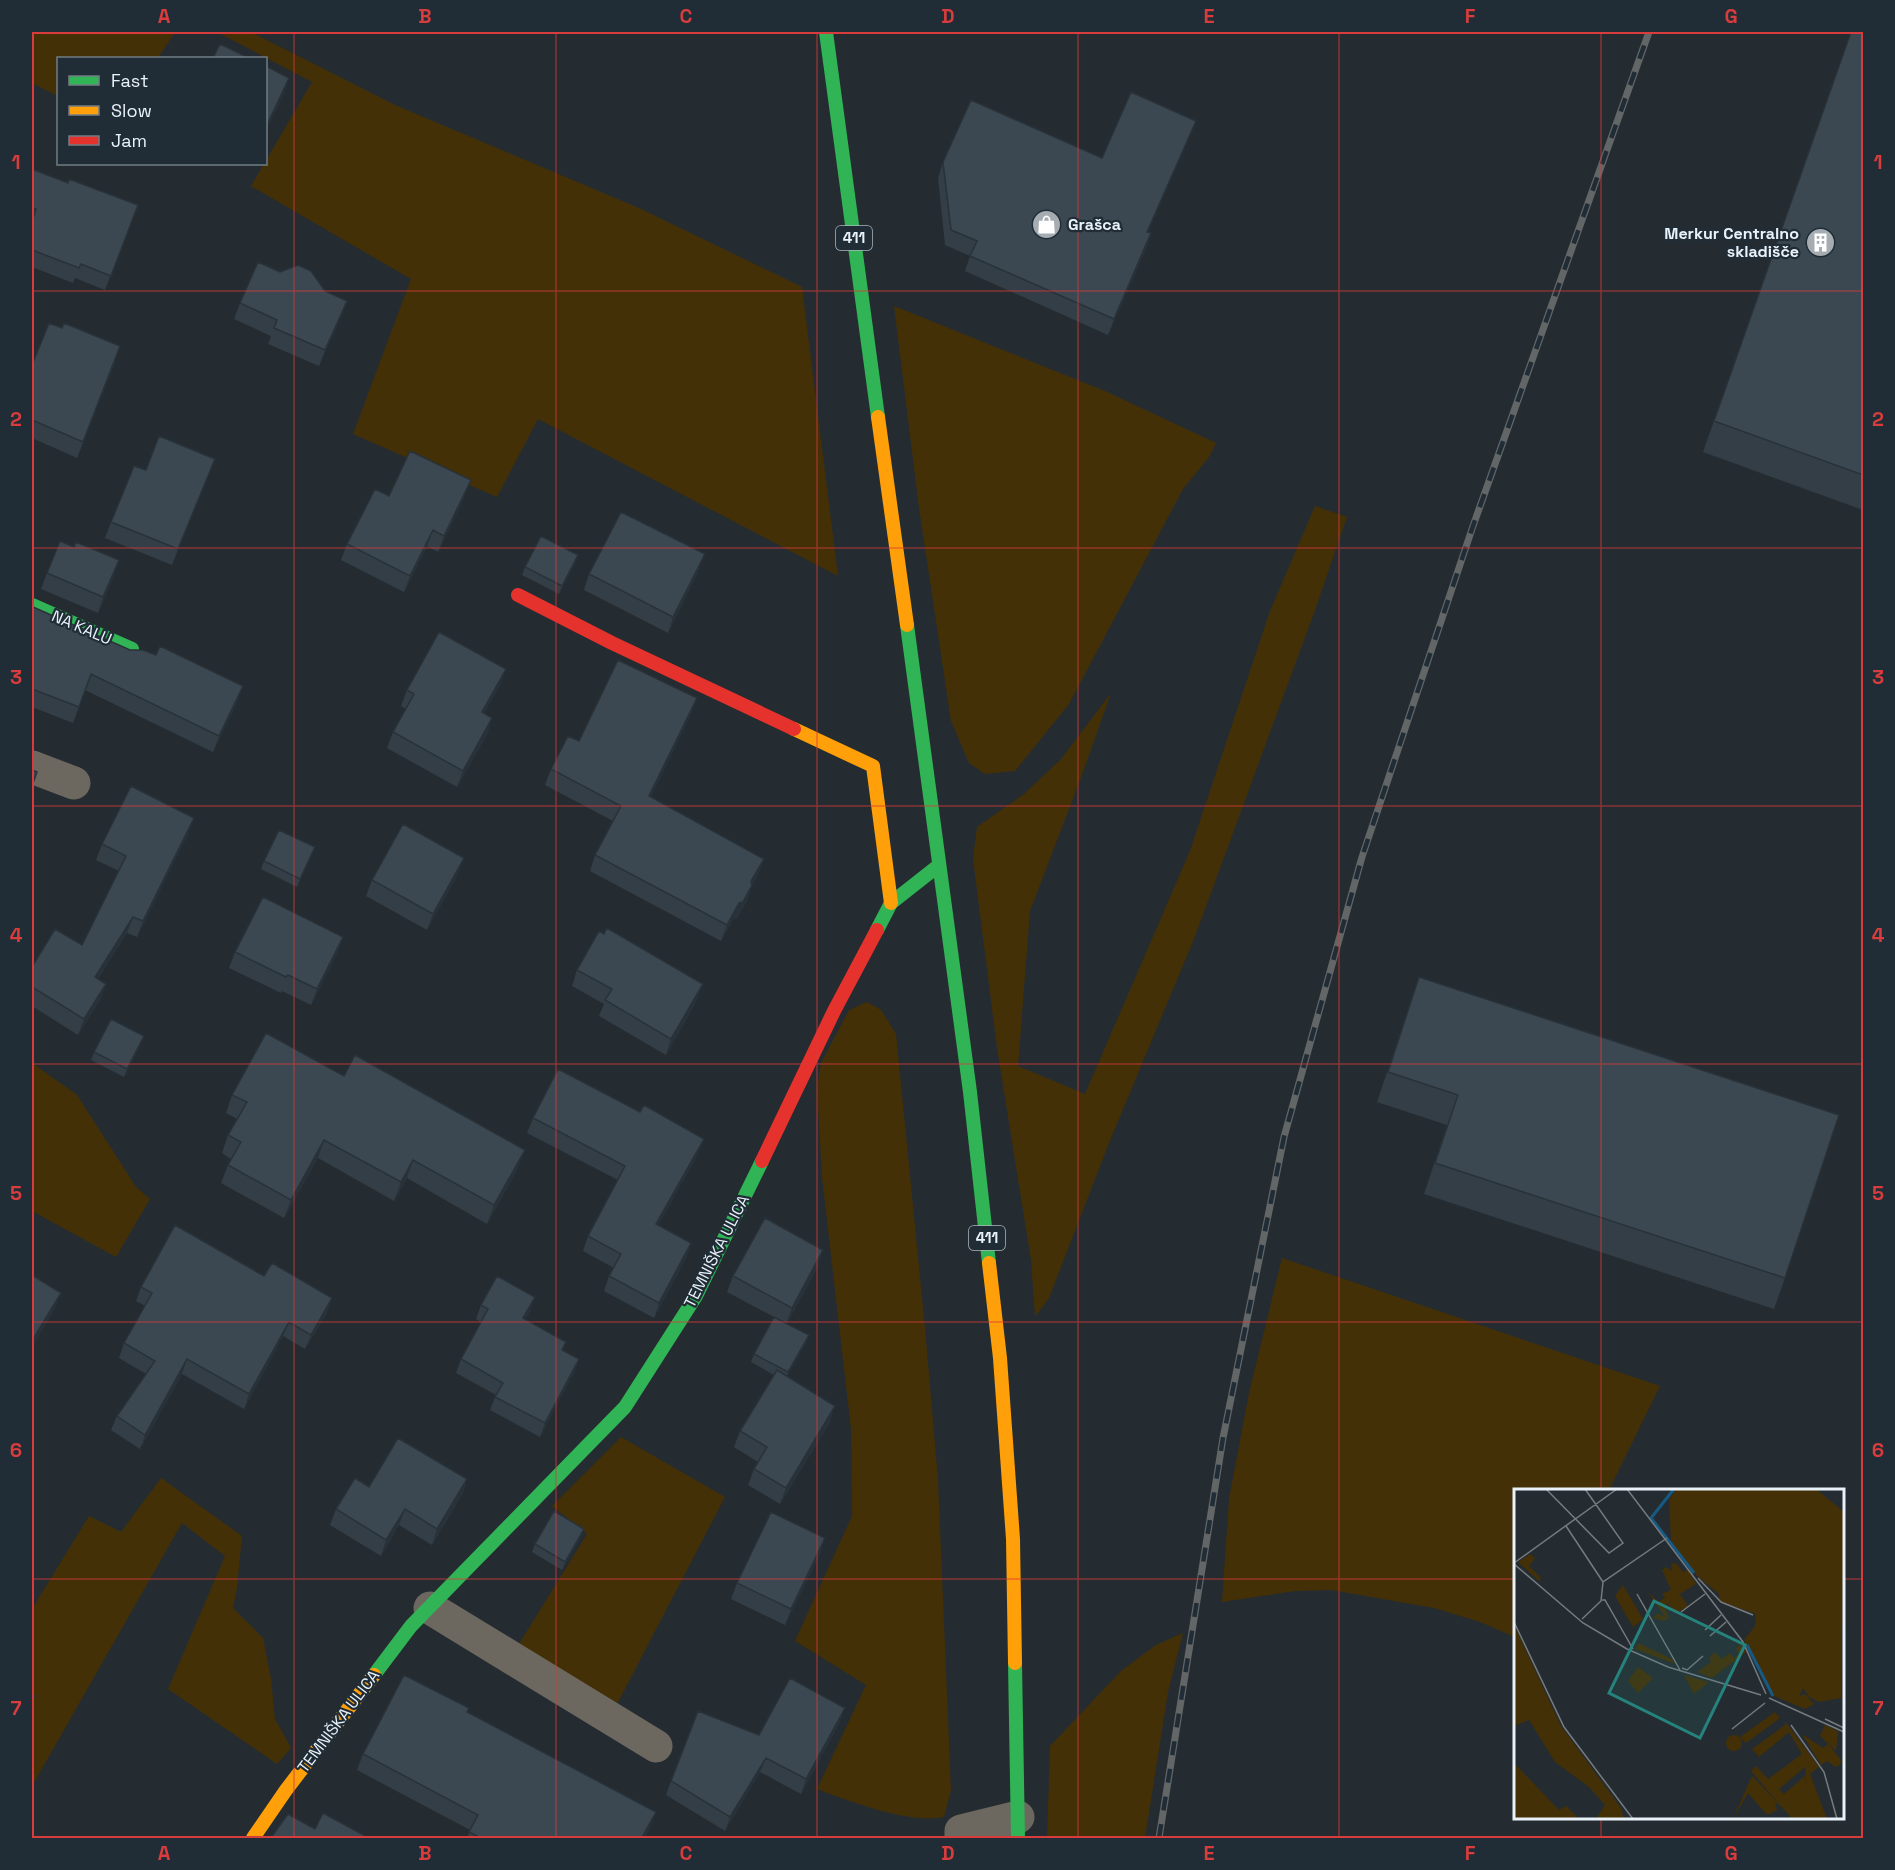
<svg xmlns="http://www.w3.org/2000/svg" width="1895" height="1870" viewBox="0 0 1895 1870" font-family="'Space Grotesk',sans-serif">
<rect width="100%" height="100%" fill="#252c31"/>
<path fill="#433007" d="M 32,32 L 175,32 L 158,58 L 58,58 L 58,96 L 32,83 Z
M 217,32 L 251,32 L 395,105 L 639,208 L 802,287 L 838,576 L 538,419 L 497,497 L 353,434 L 411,279 L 251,186 L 312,82 Z
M 894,306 L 1105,391 L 1216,443 L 1209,457 L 1183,489 L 1069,704 L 1015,771 L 985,774 L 969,763 L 951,721 L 919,508 Z
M 1315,506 L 1347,517 L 1314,613 L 1194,939 L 1109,1143 L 1049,1298 L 1035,1317 L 1031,1260 L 997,1048 L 973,859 L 977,827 L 1024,794 L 1061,759 L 1111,693 L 1082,775 L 1030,911 L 1018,1066 L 1085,1094 L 1190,851 L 1270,611 Z
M 867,1002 L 881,1010 L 896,1034 L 925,1328 L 938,1480 L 951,1790 L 944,1817 C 907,1824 852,1802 817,1789 L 866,1685 L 795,1641 L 852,1516 L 851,1429 L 822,1177 L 817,1088 L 821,1063 L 849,1010 Z
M 32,1063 L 77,1095 L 136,1187 L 150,1199 L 116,1257 L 32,1211 Z
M 1282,1258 L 1660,1386 L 1609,1490 L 1516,1490 L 1515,1637 L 1480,1622 L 1434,1608 L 1331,1590 L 1295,1591 L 1222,1602 L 1229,1499 L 1249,1393 Z
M 621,1437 L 725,1497 L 614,1710 L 514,1652 L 587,1534 L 552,1506 Z
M 161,1478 L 242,1536 L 237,1588 L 233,1608 L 263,1638 L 271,1679 L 275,1719 L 291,1748 L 277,1764 L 168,1689 L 225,1556 L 182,1523 L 32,1786 L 32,1609 L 89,1516 L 121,1532 Z
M 1183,1633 L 1168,1692 L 1145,1838 L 1047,1838 L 1050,1746 L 1121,1671 L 1156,1645 Z"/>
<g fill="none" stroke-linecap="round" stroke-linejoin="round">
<path stroke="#6c6860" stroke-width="33" d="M 32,767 L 74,783
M 430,1608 L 656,1746
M 961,1838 L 961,1831 L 1018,1817"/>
<path stroke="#30b455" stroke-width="14" d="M 826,32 L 878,417
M 32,605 L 132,649
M 907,625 L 970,1092 L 989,1263
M 877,930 L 891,903 L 938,866
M 1015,1663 L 1018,1838
M 374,1675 L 411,1626 L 625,1407 L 696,1296 L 762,1161"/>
<path stroke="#ff9f0a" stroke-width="14" d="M 878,417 L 907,625
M 794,729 L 873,766 L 891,903
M 989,1263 L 1000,1358 L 1013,1539 L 1015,1663
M 253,1838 L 286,1790 L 374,1675"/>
<path stroke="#e5322d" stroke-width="14" d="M 518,595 L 612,643 L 794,729
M 762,1161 L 834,1011 L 877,930"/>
<defs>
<path id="rail" d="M 1159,1838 L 1223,1438 L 1284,1137 L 1362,857 L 1473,526 L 1649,32"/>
</defs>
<use href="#rail" stroke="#636666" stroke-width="7"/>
<use href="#rail" stroke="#202d36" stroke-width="4.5" stroke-dasharray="14" stroke-linecap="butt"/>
</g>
<path fill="#333e46" d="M 1851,32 L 1863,32 L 1863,510 L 1703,452 Z
M 1190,136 L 1148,232 L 1151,233 L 1146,249 L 1108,335 L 965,271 L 970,256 L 945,245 L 938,178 L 943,162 L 1102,158 Z
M 32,169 L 68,183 L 138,205 L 105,290 L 75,278 L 73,283 L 32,267 Z
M 325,291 L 347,301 L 341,317 L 319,366 L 268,344 L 271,336 L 234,319 L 240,303 Z
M 115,362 L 77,458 L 32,438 L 32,365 Z
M 215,459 L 172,565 L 105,538 L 111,522 L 146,470 Z
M 389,496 L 465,496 L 438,552 L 427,546 L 404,592 L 341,560 L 347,544 Z
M 74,547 L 114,576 L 98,613 L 41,589 L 47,573 Z
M 578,555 L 575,563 L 559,594 L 522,575 L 525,567 Z
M 699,570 L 668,633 L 584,590 L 589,574 Z
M 32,609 L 130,650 L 243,686 L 237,702 L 213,752 L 85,690 L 73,723 L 32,707 Z
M 500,685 L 484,713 L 492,718 L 487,734 L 457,787 L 387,748 L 393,732 L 406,709 L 401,706 L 407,690 Z
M 697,698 L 691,714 L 651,796 L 758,875 L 752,886 L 747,901 L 737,918 L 733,919 L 721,941 L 590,871 L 595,855 L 613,821 L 545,785 L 551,769 L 579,741 Z
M 194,818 L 188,834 L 137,937 L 127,933 L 98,979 L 106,984 L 100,1000 L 78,1035 L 32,1006 L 32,967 L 82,945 L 119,871 L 96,860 L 102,844 Z
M 312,855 L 297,887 L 261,869 L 264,861 Z
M 458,874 L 427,930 L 366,896 L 372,880 Z
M 343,937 L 337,953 L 311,1005 L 282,991 L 281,993 L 229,968 L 235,952 Z
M 577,970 L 697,1000 L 666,1055 L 599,1016 L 604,1004 L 572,986 Z
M 1419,977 L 1785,1278 L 1774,1309 L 1424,1194 L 1447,1125 L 1377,1102 Z
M 144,1036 L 141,1044 L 124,1077 L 91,1060 L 94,1052 Z
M 344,1076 L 518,1168 L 487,1224 L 407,1178 L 394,1201 L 318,1158 L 284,1218 L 221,1183 L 228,1165 L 231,1159 L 222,1153 L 228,1135 L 237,1119 L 226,1113 L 232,1095 Z
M 533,1118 L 698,1154 L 658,1225 L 691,1243 L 686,1258 L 654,1318 L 604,1291 L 609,1276 L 614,1268 L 583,1251 L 588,1236 L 618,1180 L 527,1133 Z
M 818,1266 L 787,1323 L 806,1343 L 787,1376 L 830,1422 L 780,1504 L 748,1485 L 754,1469 L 758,1462 L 734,1447 L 740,1431 L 774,1375 L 751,1362 L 754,1354 L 774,1317 L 727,1292 L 733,1276 Z
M 141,1287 L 327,1313 L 305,1349 L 283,1336 L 244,1409 L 182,1374 L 140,1449 L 111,1430 L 117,1416 L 146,1374 L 119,1358 L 124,1343 L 145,1306 L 136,1301 Z
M 481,1305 L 530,1311 L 525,1320 L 563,1351 L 579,1359 L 574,1372 L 540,1437 L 490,1410 L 496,1395 L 456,1373 L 461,1359 L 481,1322 L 476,1319 Z
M 467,1479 L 462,1495 L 432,1545 L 399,1525 L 381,1556 L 330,1525 L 336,1509 L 369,1487 Z
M 584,1529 L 581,1537 L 562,1570 L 532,1552 L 535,1544 Z
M 825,1538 L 820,1554 L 785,1625 L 731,1599 L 737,1583 Z
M 469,1708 L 467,1712 L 650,1828 L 644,1839 L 467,1839 L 470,1830 L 357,1770 L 363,1754 Z
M 840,1722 L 801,1794 L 760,1772 L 725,1831 L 666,1795 L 671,1781 L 759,1735 Z"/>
<path fill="#293239" d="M 289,78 L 284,94 L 266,131 L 266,127 Z
M 1196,121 L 1190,136 L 1141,247 L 1147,232 Z
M 1151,233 L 1146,249 L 1108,335 L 1114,319 Z
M 347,301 L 341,317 L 319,366 L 325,350 Z
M 215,459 L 209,475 L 172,565 L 178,549 Z
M 471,480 L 465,496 L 438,552 L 444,536 Z
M 433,530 L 427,546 L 404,592 L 410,576 Z
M 705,554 L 699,570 L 668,633 L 673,617 Z
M 578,555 L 575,563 L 559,594 L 562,586 Z
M 119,560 L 114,576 L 98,613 L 103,597 Z
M 506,669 L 500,685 L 476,728 L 482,712 Z
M 243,686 L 237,702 L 213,752 L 219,736 Z
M 697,698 L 691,714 L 644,812 L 649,796 Z
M 492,718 L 487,734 L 457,787 L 463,771 Z
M 194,818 L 188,834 L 137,937 L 143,921 Z
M 315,847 L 312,855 L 297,887 L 300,879 Z
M 464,858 L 458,874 L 427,930 L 433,914 Z
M 764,859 L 758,875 L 752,886 L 747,901 L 737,918 L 733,919 L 721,941 L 727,925 Z
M 133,917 L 127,933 L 89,993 L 95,977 Z
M 343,937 L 337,953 L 311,1005 L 317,989 Z
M 106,984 L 100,1000 L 78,1035 L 84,1019 Z
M 703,984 L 697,1000 L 666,1055 L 671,1039 Z
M 144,1036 L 141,1044 L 124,1077 L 127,1069 Z
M 704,1139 L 698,1154 L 651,1239 L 656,1224 Z
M 324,1140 L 318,1158 L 284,1218 L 291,1200 Z
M 525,1150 L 518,1168 L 487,1224 L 494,1205 Z
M 413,1160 L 407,1178 L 394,1201 L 401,1182 Z
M 691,1243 L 686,1258 L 654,1318 L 659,1303 Z
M 823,1250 L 818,1266 L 786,1324 L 792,1308 Z
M 61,1293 L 55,1309 L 32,1348 L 32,1341 Z
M 535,1297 L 530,1311 L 518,1332 L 523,1318 Z
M 332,1298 L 327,1313 L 305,1349 L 311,1335 Z
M 289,1322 L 283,1336 L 244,1409 L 249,1394 Z
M 809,1335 L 806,1343 L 785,1381 L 788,1372 Z
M 187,1359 L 182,1374 L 140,1449 L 145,1435 Z
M 579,1359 L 574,1372 L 540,1437 L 545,1423 Z
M 835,1406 L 830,1422 L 780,1504 L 786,1488 Z
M 467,1479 L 462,1495 L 432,1545 L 437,1529 Z
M 405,1509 L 399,1525 L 381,1556 L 386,1540 Z
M 584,1529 L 581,1537 L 562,1570 L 565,1562 Z
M 825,1538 L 820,1554 L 785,1625 L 791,1609 Z
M 845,1708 L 840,1722 L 801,1794 L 806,1779 Z
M 766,1758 L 760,1772 L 725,1831 L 730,1817 Z
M 656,1812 L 650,1828 L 644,1839 L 641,1839 Z"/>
<path fill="#3b4851" stroke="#293239" stroke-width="1.5" d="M 1851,32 L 1863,32 L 1863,475 L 1714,421 Z
M 220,44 L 249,58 L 213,58 Z
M 266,66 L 289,78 L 266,127 Z
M 1131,92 L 1196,121 L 1147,232 L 1151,233 L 1114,319 L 970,256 L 977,241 L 951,230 L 943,162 L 971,100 L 1102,158 Z
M 32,169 L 68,183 L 69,179 L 138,205 L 111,276 L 81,264 L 79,268 L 32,250 L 32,222 L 36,209 L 32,208 Z
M 258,262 L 280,272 L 298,265 L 311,271 L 325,291 L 347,301 L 325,350 L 274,328 L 277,320 L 240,303 Z
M 49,323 L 62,328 L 64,323 L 120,346 L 83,442 L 32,420 L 32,365 Z
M 159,436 L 215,459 L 178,549 L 111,522 L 134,466 L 146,470 Z
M 410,451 L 471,480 L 444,536 L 433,530 L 410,576 L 347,544 L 375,489 L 389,496 Z
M 621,512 L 705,554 L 673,617 L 589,574 Z
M 541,536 L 578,555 L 562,586 L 525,567 Z
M 60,541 L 74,547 L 76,542 L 119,560 L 103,597 L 47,573 Z
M 33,607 L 130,650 L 143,650 L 156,655 L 160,646 L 243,686 L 219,736 L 91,674 L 79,707 L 32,689 L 32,609 Z
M 439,632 L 506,669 L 482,712 L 492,718 L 463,771 L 393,732 L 414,694 L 407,690 Z
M 618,660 L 697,698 L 649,796 L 764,859 L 751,881 L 752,885 L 743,902 L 739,903 L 727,925 L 595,855 L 621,806 L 551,769 L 568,736 L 579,741 Z
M 32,770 L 37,772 L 32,786 Z
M 131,786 L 194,818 L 143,921 L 133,917 L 95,977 L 106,984 L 84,1019 L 32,987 L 32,967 L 55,929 L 82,945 L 126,856 L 102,844 Z
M 403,824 L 464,858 L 433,914 L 372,880 Z
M 279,830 L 315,847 L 300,879 L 264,861 Z
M 263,897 L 343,937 L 317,989 L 288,975 L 286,977 L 235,952 Z
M 607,928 L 703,984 L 671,1039 L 605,1000 L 612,989 L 577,970 L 599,931 L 604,934 Z
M 1419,977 L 1839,1115 L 1785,1278 L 1435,1163 L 1458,1095 L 1388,1072 Z
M 111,1019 L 144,1036 L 127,1069 L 94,1052 Z
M 266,1033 L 344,1076 L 355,1055 L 525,1150 L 494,1205 L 413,1160 L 401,1182 L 324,1140 L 291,1200 L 228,1165 L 241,1142 L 228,1135 L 247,1102 L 232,1095 Z
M 558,1069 L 640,1112 L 644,1105 L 704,1139 L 656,1224 L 691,1243 L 659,1303 L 609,1276 L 621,1254 L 588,1236 L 625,1166 L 533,1118 Z
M 765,1218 L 823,1250 L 792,1308 L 733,1276 Z
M 175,1225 L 264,1276 L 272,1263 L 332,1298 L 311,1335 L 289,1322 L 249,1394 L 187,1359 L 145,1435 L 117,1416 L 155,1361 L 124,1343 L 152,1293 L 141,1287 Z
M 32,1275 L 61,1293 L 32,1341 Z
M 497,1276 L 535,1297 L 523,1318 L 566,1342 L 562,1350 L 579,1359 L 545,1423 L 495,1397 L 503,1383 L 461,1359 L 488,1309 L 481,1305 Z
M 774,1317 L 809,1335 L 788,1372 L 754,1354 Z
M 777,1370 L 835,1406 L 786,1488 L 754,1469 L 767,1447 L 740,1431 Z
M 398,1438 L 467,1479 L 437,1529 L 405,1509 L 386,1540 L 336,1509 L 355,1478 L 369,1487 Z
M 554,1511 L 584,1529 L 565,1562 L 535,1544 Z
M 771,1512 L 825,1538 L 791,1609 L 737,1583 Z
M 404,1675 L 469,1708 L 467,1712 L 656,1812 L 641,1839 L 476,1839 L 477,1836 L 469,1832 L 478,1815 L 363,1754 Z
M 790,1678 L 845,1708 L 806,1779 L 766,1758 L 730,1817 L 671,1781 L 698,1711 L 759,1735 Z
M 32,1694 L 35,1696 L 32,1702 Z
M 323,1813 L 371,1839 L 269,1839 L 273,1835 L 288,1814 L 315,1829 Z"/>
<path fill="none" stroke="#d83c3d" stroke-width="1.5" stroke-opacity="0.55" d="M 294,32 L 294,1838M 556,32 L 556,1838M 817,32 L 817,1838M 1078,32 L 1078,1838M 1339,32 L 1339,1838M 1601,32 L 1601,1490M 32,291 L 1864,291M 32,548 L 1864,548M 32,806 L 1864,806M 32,1064 L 1864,1064M 32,1322 L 1864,1322M 32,1579 L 1516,1579M 1842,1579 L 1864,1579M 1601,1818 L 1601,1838"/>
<defs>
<symbol id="shop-disc" viewBox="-11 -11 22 22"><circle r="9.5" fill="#a5adb3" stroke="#202d36"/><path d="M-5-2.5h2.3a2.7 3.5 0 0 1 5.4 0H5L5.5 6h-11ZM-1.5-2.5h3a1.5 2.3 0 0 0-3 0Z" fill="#fff"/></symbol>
<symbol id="building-disc" viewBox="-11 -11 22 22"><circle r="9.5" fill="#a5adb3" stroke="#202d36"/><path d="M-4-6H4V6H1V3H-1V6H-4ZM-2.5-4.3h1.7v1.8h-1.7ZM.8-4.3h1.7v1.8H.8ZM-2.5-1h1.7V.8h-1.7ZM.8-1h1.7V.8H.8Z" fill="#fff"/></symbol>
</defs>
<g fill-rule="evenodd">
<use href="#shop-disc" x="1030" y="208" width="33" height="33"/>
<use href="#building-disc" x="1804" y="226" width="33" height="33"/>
</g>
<g text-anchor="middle" stroke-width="4.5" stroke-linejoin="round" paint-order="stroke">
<g fill="#202d36" stroke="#adb7be" stroke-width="1.5">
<rect x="836" y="226" width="36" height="24" rx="4.5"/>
<rect x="969" y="1226" width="36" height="24" rx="4.5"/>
</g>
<g font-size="15" font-weight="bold" fill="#eaf2f9">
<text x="854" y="243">411</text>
<text x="987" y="1243">411</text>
</g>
<g font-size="16" font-weight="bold" fill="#eaf2f9" stroke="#202d36" text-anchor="start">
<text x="1068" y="230">Grašca</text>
<text x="1799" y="239" text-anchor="end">Merkur Centralno<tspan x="1799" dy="18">skladišče</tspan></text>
</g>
<g font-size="16" fill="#eaf2f9" stroke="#202d36">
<text transform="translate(82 627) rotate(23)" y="6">NA KALU</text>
<text transform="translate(716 1251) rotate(-63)" y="6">TEMNIŠKA ULICA</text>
<text transform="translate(338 1721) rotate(-53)" y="6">TEMNIŠKA ULICA</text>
</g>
</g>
<g transform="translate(1514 1489)">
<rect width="330" height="330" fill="#252c31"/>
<path d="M 163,0 L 302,0 L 330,23 L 327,209 L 305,213 L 295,208 L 289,199 L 285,207 L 291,205 L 300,215 L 291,220 L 260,207 L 230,151 L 241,137 L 242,125 L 205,112 L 205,105 L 180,84 L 157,51 L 155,10 ZM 16,65 L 21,69 L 15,77 L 27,89 L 25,92 L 4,73 ZM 162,74 L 169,83 L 174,81 L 182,95 L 166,105 L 174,117 L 162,124 L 154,115 L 150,117 L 155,129 L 150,132 L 139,129 L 144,124 L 152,129 L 134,103 L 145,113 L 151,108 L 148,105 L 157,101 L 148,81 L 152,78 L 158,82 L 157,75 ZM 109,96 L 129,130 L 119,138 L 101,107 ZM 0,136 L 47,237 L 107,319 L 110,330 L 82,330 L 91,316 L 75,298 L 41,273 L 15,231 L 0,237 ZM 124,154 L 158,170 L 161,175 L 121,160 ZM 227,155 L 232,163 L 198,189 L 183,183 L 197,173 L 195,169 L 201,163 L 207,170 L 216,164 L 220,169 L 225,165 L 222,159 ZM 124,178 L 139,189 L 124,204 L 114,192 ZM 170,186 L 195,193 L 180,205 ZM 261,223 L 266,229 L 232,254 L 226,248 ZM 271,232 L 305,278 L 296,285 L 313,330 L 278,330 L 237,282 L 242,277 L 254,290 L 288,265 L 275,243 L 245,268 L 238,260 L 271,236 ZM 291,278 L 292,290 L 291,295 L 291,287 L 270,305 L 265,300 ZM 311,236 L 324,242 L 322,262 L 306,247 ZM 288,245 L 309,259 L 314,255 L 327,271 L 326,276 L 322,278 L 313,272 L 307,276 ZM212 254a8 8 0 1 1 16 0a8 8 0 1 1-16 0ZM 0,274 L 45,321 L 52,317 L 65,330 L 0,330 ZM 238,287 L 268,318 L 261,313 L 263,321 L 253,326 L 234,304 L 219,330 Z" fill="#433007" fill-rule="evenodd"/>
<path fill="none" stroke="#175982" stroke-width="3" d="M 160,0 L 137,29 L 180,84M 233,156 L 259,207"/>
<path fill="none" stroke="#747b81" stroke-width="1.5" d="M 32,0 L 95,64 L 109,54 L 71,0M 113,0 L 229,153 L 252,205M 52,37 L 89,93M 0,74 L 103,0M 0,75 L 69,134 L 113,160 L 154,178 L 247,206M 184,89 L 207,113 L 239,126M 123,105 L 166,181M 88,111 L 91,111 L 119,160M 167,123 L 191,105M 68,130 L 87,112 L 89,93 L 153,49M 0,133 L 50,238 L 119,330M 191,141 L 207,126M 196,147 L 212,133M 168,179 L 173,181 L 189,167M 255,209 L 330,243M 311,230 L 330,239M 277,236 L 310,283 L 323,330M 218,240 L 251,214"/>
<path fill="#25827c" fill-opacity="0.15" stroke="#25827c" stroke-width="3" d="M 140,112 L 231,156 L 186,249 L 95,204 Z"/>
<rect width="330" height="330" fill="none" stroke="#eaf2f9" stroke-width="3"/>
</g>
<rect width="1895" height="1870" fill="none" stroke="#202d36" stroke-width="66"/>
<rect x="57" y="57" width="210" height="108" fill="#202d36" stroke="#717c84" stroke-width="1.5"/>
<rect x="69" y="76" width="30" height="9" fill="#30b455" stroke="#717c84" stroke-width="1.5"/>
<text x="111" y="87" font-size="18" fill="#eaf2f9">Fast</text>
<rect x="69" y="106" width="30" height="9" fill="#ff9f0a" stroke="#717c84" stroke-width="1.5"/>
<text x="111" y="117" font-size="18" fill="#eaf2f9">Slow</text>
<rect x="69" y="136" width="30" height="9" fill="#e5322d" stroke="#717c84" stroke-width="1.5"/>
<text x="111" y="147" font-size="18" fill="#eaf2f9">Jam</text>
<rect x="33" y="33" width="1829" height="1804" fill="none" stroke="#d83c3d" stroke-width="2"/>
<g font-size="20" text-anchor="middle" font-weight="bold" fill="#d83c3d">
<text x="164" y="23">A</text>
<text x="425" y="23">B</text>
<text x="686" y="23">C</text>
<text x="948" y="23">D</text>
<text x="1209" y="23">E</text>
<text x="1470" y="23">F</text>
<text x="1731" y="23">G</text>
<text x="16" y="169">1</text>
<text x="1878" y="169">1</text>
<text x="16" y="426">2</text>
<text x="1878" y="426">2</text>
<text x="16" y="684">3</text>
<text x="1878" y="684">3</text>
<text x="16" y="942">4</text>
<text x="1878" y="942">4</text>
<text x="16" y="1200">5</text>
<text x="1878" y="1200">5</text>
<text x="16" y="1457">6</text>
<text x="1878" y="1457">6</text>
<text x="16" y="1715">7</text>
<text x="1878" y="1715">7</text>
<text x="164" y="1860">A</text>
<text x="425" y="1860">B</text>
<text x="686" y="1860">C</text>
<text x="948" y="1860">D</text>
<text x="1209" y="1860">E</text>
<text x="1470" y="1860">F</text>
<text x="1731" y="1860">G</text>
</g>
</svg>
